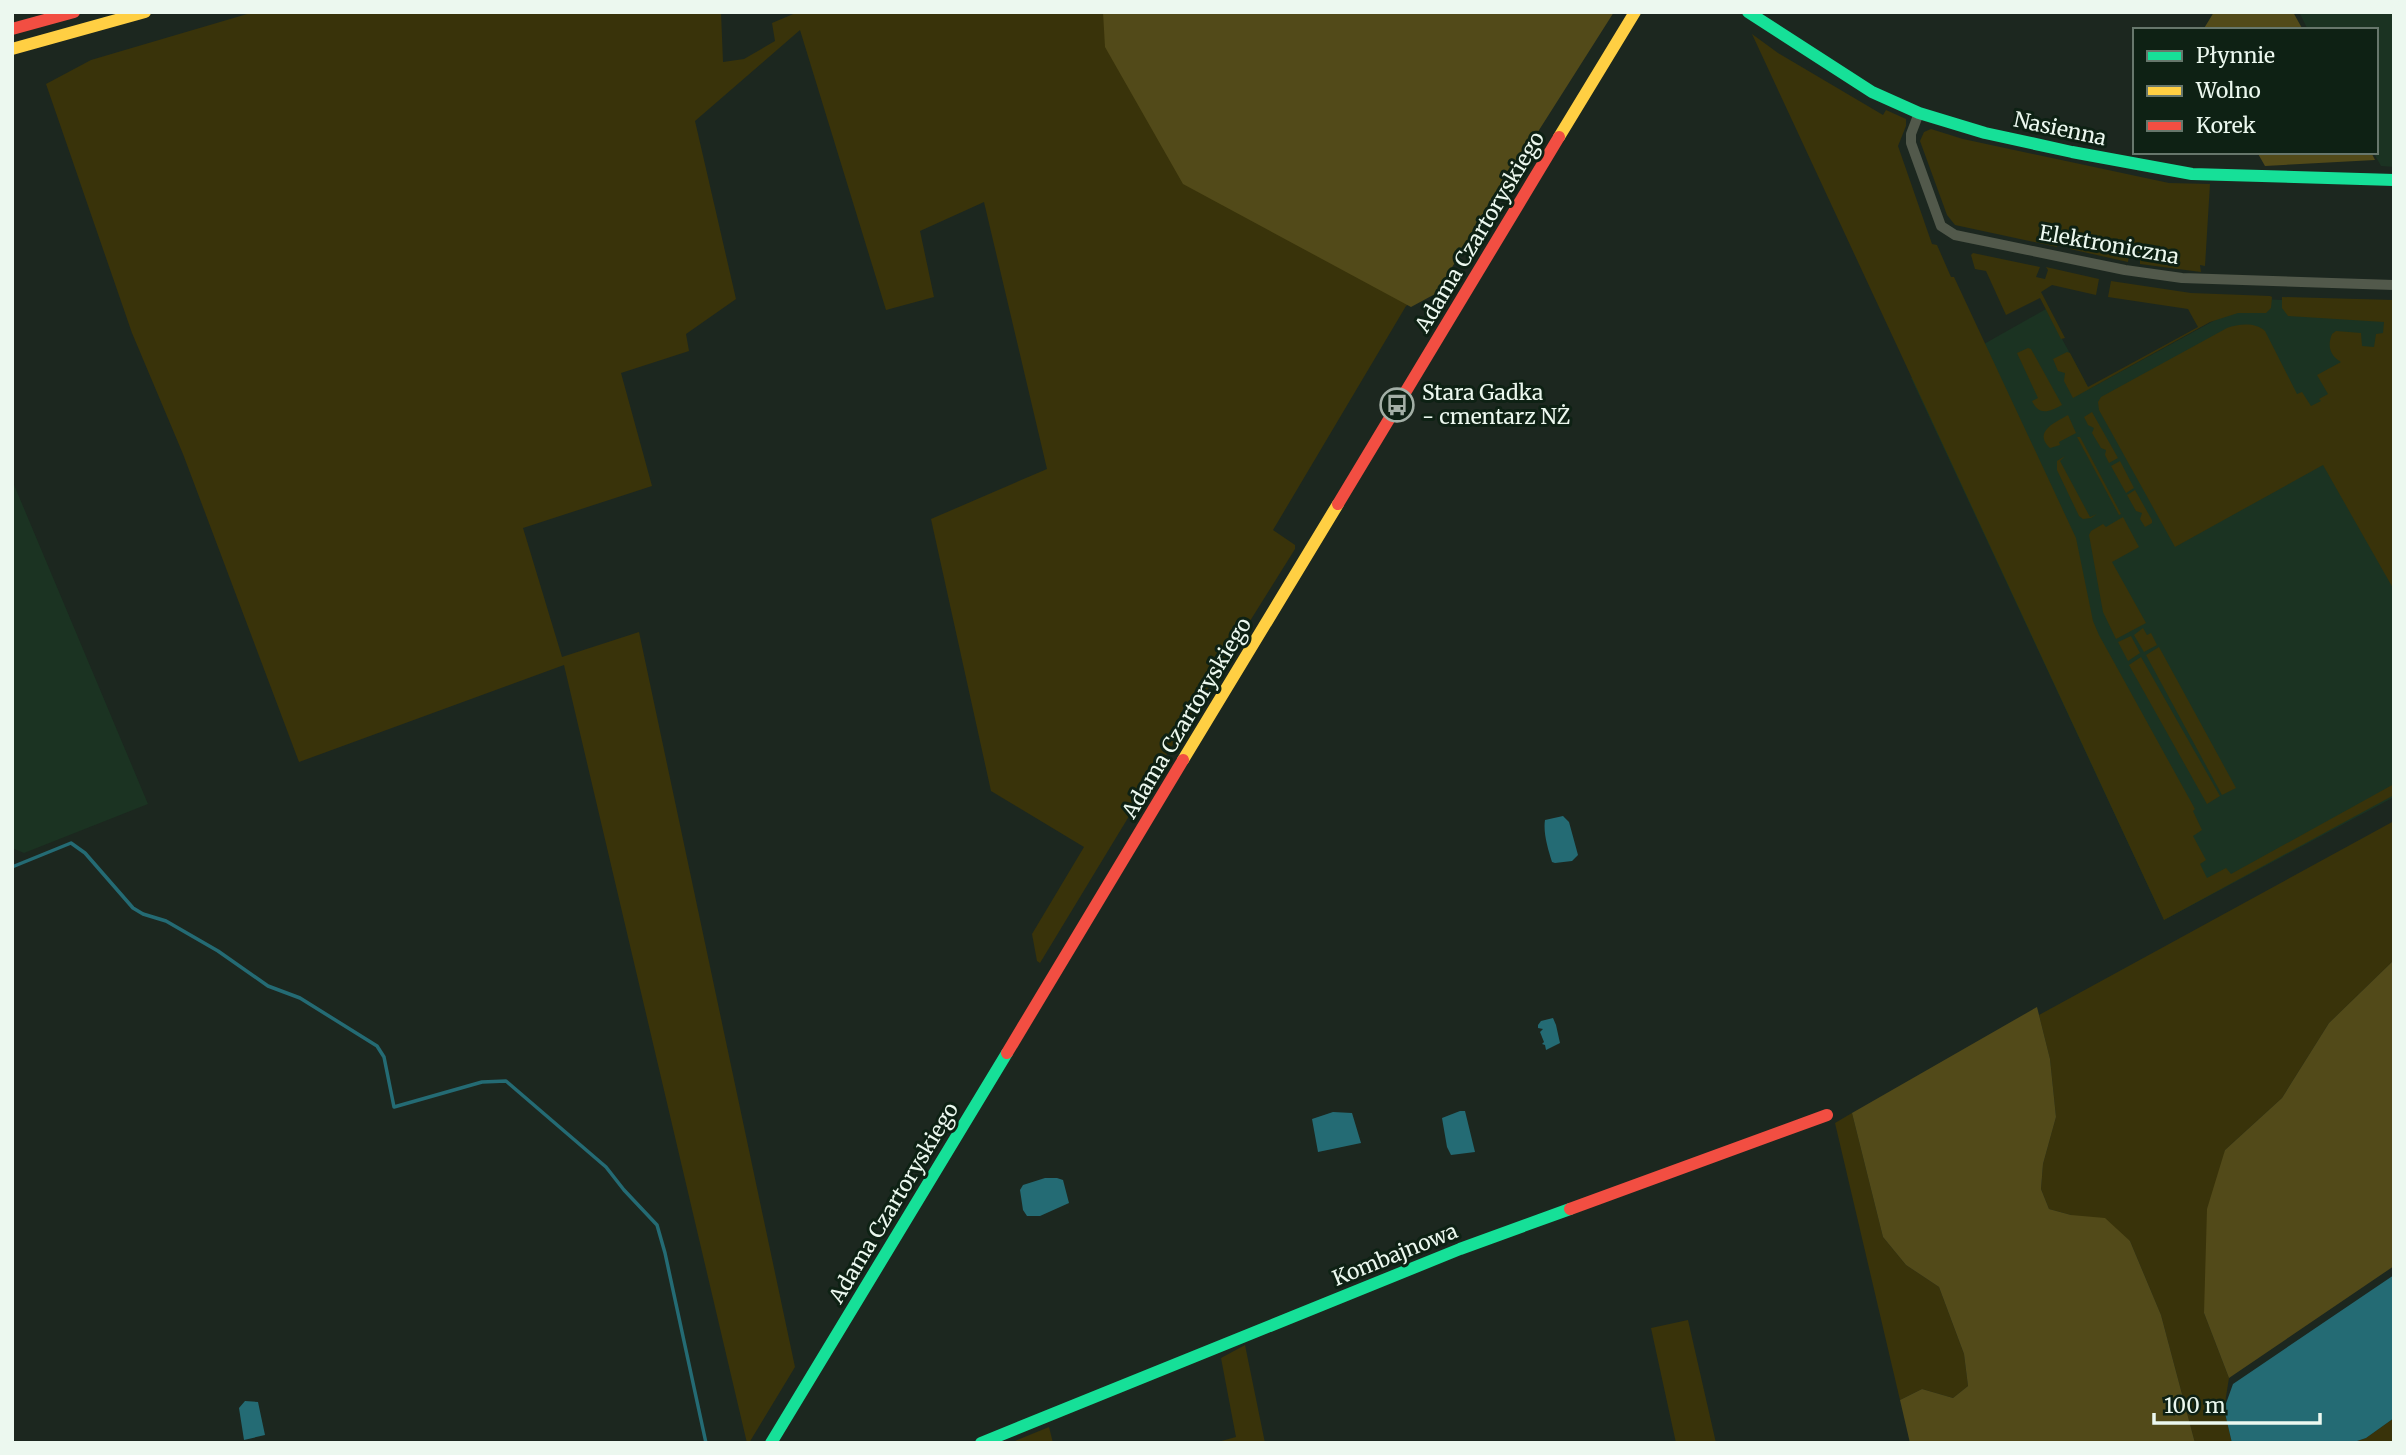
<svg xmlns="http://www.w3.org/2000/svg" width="2406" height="1455" viewBox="0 0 2406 1455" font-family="Merriweather,serif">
<rect width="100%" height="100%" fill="#1c271f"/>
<path fill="#1b3322" d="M 2299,12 L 2394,12 L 2394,167 L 2381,166 L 2373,152 L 2376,152 L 2376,30 L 2308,30 Z
M 2237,298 L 2394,305 L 2394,797 L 2164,920 L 1911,378 L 1984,344 L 2046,309 L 2089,389 L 2228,313 Z
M 12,480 L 148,804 L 24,853 L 12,848 Z"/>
<path fill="#39330a" d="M 254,12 L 721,12 L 723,62 L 744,59 L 775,41 L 772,23 L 798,12 L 1609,12 L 1434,289 L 1406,306 L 1273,530 L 1295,545 L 1295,549 L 1157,770 L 1040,963 L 1037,961 L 1032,934 L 1084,847 L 991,791 L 931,519 L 1047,469 L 984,202 L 920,231 L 934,297 L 886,310 L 800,30 L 695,121 L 736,299 L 686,334 L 689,351 L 621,373 L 652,486 L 523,528 L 562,657 L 639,632 L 795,1367 L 749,1443 L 747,1443 L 564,665 L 299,762 L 183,454 L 132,333 L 46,84 L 91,60 Z
M 1752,34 L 1778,53 L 1883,115 L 1886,110 L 1906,119 L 1906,126 L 1898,146 L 1932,244 L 1937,245 L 1951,277 L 1954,277 L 2076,538 L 2093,621 L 2099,635 L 2195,809 L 2193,811 L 2202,830 L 2193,836 L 2206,860 L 2200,864 L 2207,878 L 2226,868 L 2231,874 L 2394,784 L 2394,795 L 2164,920 Z
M 1931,129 L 1963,139 L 2169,183 L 2210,184 L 2205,266 L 2200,265 L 2201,272 L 2140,264 L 2140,258 L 2129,256 L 2128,262 L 2070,249 L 2070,244 L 2058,242 L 2057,247 L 1955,225 L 1947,215 L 1920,141 L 1924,132 Z
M 1973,253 L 2040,267 L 2036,277 L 2045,279 L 2048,270 L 2046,267 L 2099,279 L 2096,295 L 2052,285 L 2041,292 L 2065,338 L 2061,339 L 2040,298 L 2006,315 L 1986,271 L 1975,269 L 1971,255 Z
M 2111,281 L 2191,293 L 2270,296 L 2272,297 L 2271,308 L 2266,313 L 2238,313 L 2210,322 L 2073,398 L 2064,381 L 2065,373 L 2058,371 L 2053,359 L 2067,352 L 2070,353 L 2088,387 L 2198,327 L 2188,309 L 2108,297 Z
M 2282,297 L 2394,300 L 2394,590 L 2323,465 L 2175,547 L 2099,410 L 2098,402 L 2101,397 L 2227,328 C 2239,324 2255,322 2265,331 L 2297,394 L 2302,392 L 2311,406 L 2321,401 L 2319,399 L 2328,394 L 2317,375 L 2341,362 C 2330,356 2327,346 2332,334 L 2336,331 L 2361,333 L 2362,346 L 2374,347 L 2376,334 L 2383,333 L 2384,322 L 2288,316 L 2282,308 Z
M 2028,348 L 2031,349 L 2062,405 C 2049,412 2039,416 2032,401 L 2038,398 L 2017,353 Z
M 2092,412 L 2118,458 L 2109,463 L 2105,455 L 2106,450 L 2101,448 L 2092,433 L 2094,428 L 2088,425 L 2084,417 Z
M 2068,415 L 2076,433 L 2059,442 L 2060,445 L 2050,448 C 2033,432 2054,423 2068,415 Z
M 2077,437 L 2080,437 L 2121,514 L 2119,515 Z
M 2065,456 L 2060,461 L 2090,517 L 2097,514 L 2091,518 L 2083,519 L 2079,516 L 2057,470 L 2057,461 Z
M 2120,461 L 2134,488 L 2126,493 L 2111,466 Z
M 2135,490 L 2152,520 L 2152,523 L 2145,527 L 2140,519 L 2142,513 L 2136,511 L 2127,495 Z
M 2123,517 L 2139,547 L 2112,562 L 2146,623 L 2116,639 L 2103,612 L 2089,535 L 2091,531 L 2103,524 L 2106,527 Z
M 2143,628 L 2147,635 L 2151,633 L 2157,645 L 2144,652 L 2134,635 Z
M 2131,636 L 2140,653 L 2128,661 L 2118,642 Z
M 2159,647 L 2236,788 L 2222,795 L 2146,655 Z
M 2141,657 L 2220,796 L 2207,804 L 2129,665 Z
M 2394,821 L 2394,960 L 2329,1023 L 2282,1098 L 2225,1150 L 2204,1313 L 2229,1378 L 2224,1409 L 2232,1443 L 2195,1443 L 2161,1315 L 2130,1241 L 2071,1215 L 2049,1209 L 2041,1189 L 2043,1164 L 2056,1117 L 2050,1059 L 2039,1015 Z
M 1852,1113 L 1883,1237 L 1906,1265 L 1939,1287 L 1964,1354 L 1968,1386 L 1953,1398 L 1922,1389 L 1900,1400 L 1835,1123 Z
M 1688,1320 L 1716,1443 L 1676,1443 L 1651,1328 Z
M 1245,1345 L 1265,1443 L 1214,1443 L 1236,1437 L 1221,1358 Z
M 2394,1418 L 2394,1443 L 2351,1443 L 2366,1438 Z
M 1049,1427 L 1053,1443 L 1010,1443 Z"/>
<path fill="#524a19" d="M 1103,12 L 1614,12 L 1435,294 L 1411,307 L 1183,184 L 1105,47 Z
M 2214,12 L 2293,12 L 2303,30 L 2203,30 Z
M 2257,152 L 2371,152 L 2375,160 L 2265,166 Z
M 2394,960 L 2394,1266 L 2229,1378 L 2204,1313 L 2207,1209 L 2225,1150 L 2282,1098 L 2329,1023 Z
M 2037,1007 L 2050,1059 L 2056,1117 L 2043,1164 L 2041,1189 L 2049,1209 L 2071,1215 L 2105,1218 L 2130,1241 L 2161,1315 L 2195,1443 L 1910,1443 L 1900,1400 L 1922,1389 L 1953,1398 L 1968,1386 L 1964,1354 L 1939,1287 L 1906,1265 L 1883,1237 L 1852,1113 Z"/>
<path fill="#246b74" d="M 1563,816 L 1569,822 L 1578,855 L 1572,861 L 1555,863 L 1552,862 C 1548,849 1543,833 1545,820 Z
M 1553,1018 L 1556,1025 L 1560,1043 L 1546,1050 L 1545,1045 L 1542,1044 L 1544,1042 L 1540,1032 L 1543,1029 L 1538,1028 L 1538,1025 L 1541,1021 Z
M 1460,1111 L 1465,1111 L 1475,1152 L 1451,1155 L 1447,1147 L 1442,1118 Z
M 1333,1112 L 1352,1113 L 1361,1143 L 1318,1152 L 1312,1119 Z
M 1045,1178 L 1057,1178 L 1063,1180 L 1069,1203 L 1040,1216 L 1027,1216 L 1023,1210 L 1020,1190 L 1023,1185 Z
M 2394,1275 L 2394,1418 L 2366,1438 L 2351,1443 L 2232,1443 L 2224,1409 L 2233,1384 Z
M 245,1401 L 258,1402 L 265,1435 L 244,1440 L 239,1408 Z"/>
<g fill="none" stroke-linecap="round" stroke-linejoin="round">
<path stroke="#246b74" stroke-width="3.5" d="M 12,867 L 71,843 L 85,853 L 133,908 L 143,914 L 166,921 L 218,951 L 268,986 L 300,998 L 377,1046 L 384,1057 L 394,1107 L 482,1082 L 506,1081 L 606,1167 L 624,1190 L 657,1225 L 665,1253 L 706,1443"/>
<path stroke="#52594b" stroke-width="10" d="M 1919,113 L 1911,134 L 1911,143 L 1941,226 L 1955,235 L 2125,270 L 2182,278 L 2394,285"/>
<path stroke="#16e098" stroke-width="12" d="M 1748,12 L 1872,92 L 1919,113 L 1985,133 L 2072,152 L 2192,174 L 2394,180
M 771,1443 L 1007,1053
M 981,1443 L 1460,1249 L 1570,1209"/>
<path stroke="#ffcf43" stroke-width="12" d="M 12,49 L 145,12
M 1559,137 L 1635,12
M 1183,760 L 1338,504"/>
<path stroke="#f24e42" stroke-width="12" d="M 12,29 L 74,12
M 1338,504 L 1559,137
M 1007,1053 L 1183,760
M 1570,1209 L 1827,1115"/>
</g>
<defs>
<symbol id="bus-ring" viewBox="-11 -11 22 22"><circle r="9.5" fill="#0e2114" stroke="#a3afa6" stroke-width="1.5"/><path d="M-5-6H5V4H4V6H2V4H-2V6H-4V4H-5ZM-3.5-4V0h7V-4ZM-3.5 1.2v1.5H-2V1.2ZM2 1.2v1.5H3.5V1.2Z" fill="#a3afa6"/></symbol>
</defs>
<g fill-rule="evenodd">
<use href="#bus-ring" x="1378" y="386" width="38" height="38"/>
</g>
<g text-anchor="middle" stroke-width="6" stroke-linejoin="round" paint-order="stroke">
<g font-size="21" fill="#ecf8ef" stroke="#0e2114">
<text transform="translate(2060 129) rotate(12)" y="7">Nasienna</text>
<text transform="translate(1480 232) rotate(-59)" y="7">Adama Czartoryskiego</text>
<text transform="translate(2109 245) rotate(10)" y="7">Elektroniczna</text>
<text transform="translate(1187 718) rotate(-59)" y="7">Adama Czartoryskiego</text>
<text transform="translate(894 1203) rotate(-59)" y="7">Adama Czartoryskiego</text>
<text transform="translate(1395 1255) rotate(-22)" y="7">Kombajnowa</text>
</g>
<g font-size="21" fill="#ecf8ef" stroke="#0e2114" text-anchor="start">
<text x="1422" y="400">Stara Gadka<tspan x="1422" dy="24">- cmentarz NŻ</tspan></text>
</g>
</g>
<rect width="2406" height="1455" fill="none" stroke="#ecf8ef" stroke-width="28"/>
<rect x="2133" y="28" width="245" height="126" fill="#0e2114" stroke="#67776c" stroke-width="2"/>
<rect x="2147" y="51" width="35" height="10" fill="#16e098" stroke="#67776c" stroke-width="2"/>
<text x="2196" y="63" font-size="21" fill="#ecf8ef">Płynnie</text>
<rect x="2147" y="86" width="35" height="10" fill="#ffcf43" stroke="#67776c" stroke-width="2"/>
<text x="2196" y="98" font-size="21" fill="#ecf8ef">Wolno</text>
<rect x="2147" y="121" width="35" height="10" fill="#f24e42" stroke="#67776c" stroke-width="2"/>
<text x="2196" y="133" font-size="21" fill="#ecf8ef">Korek</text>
<path d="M2154 1413v10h166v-10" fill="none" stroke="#ecf8ef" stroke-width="3.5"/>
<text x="2164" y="1413" font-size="21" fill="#ecf8ef" stroke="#0e2114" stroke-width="5" paint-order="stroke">100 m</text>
</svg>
